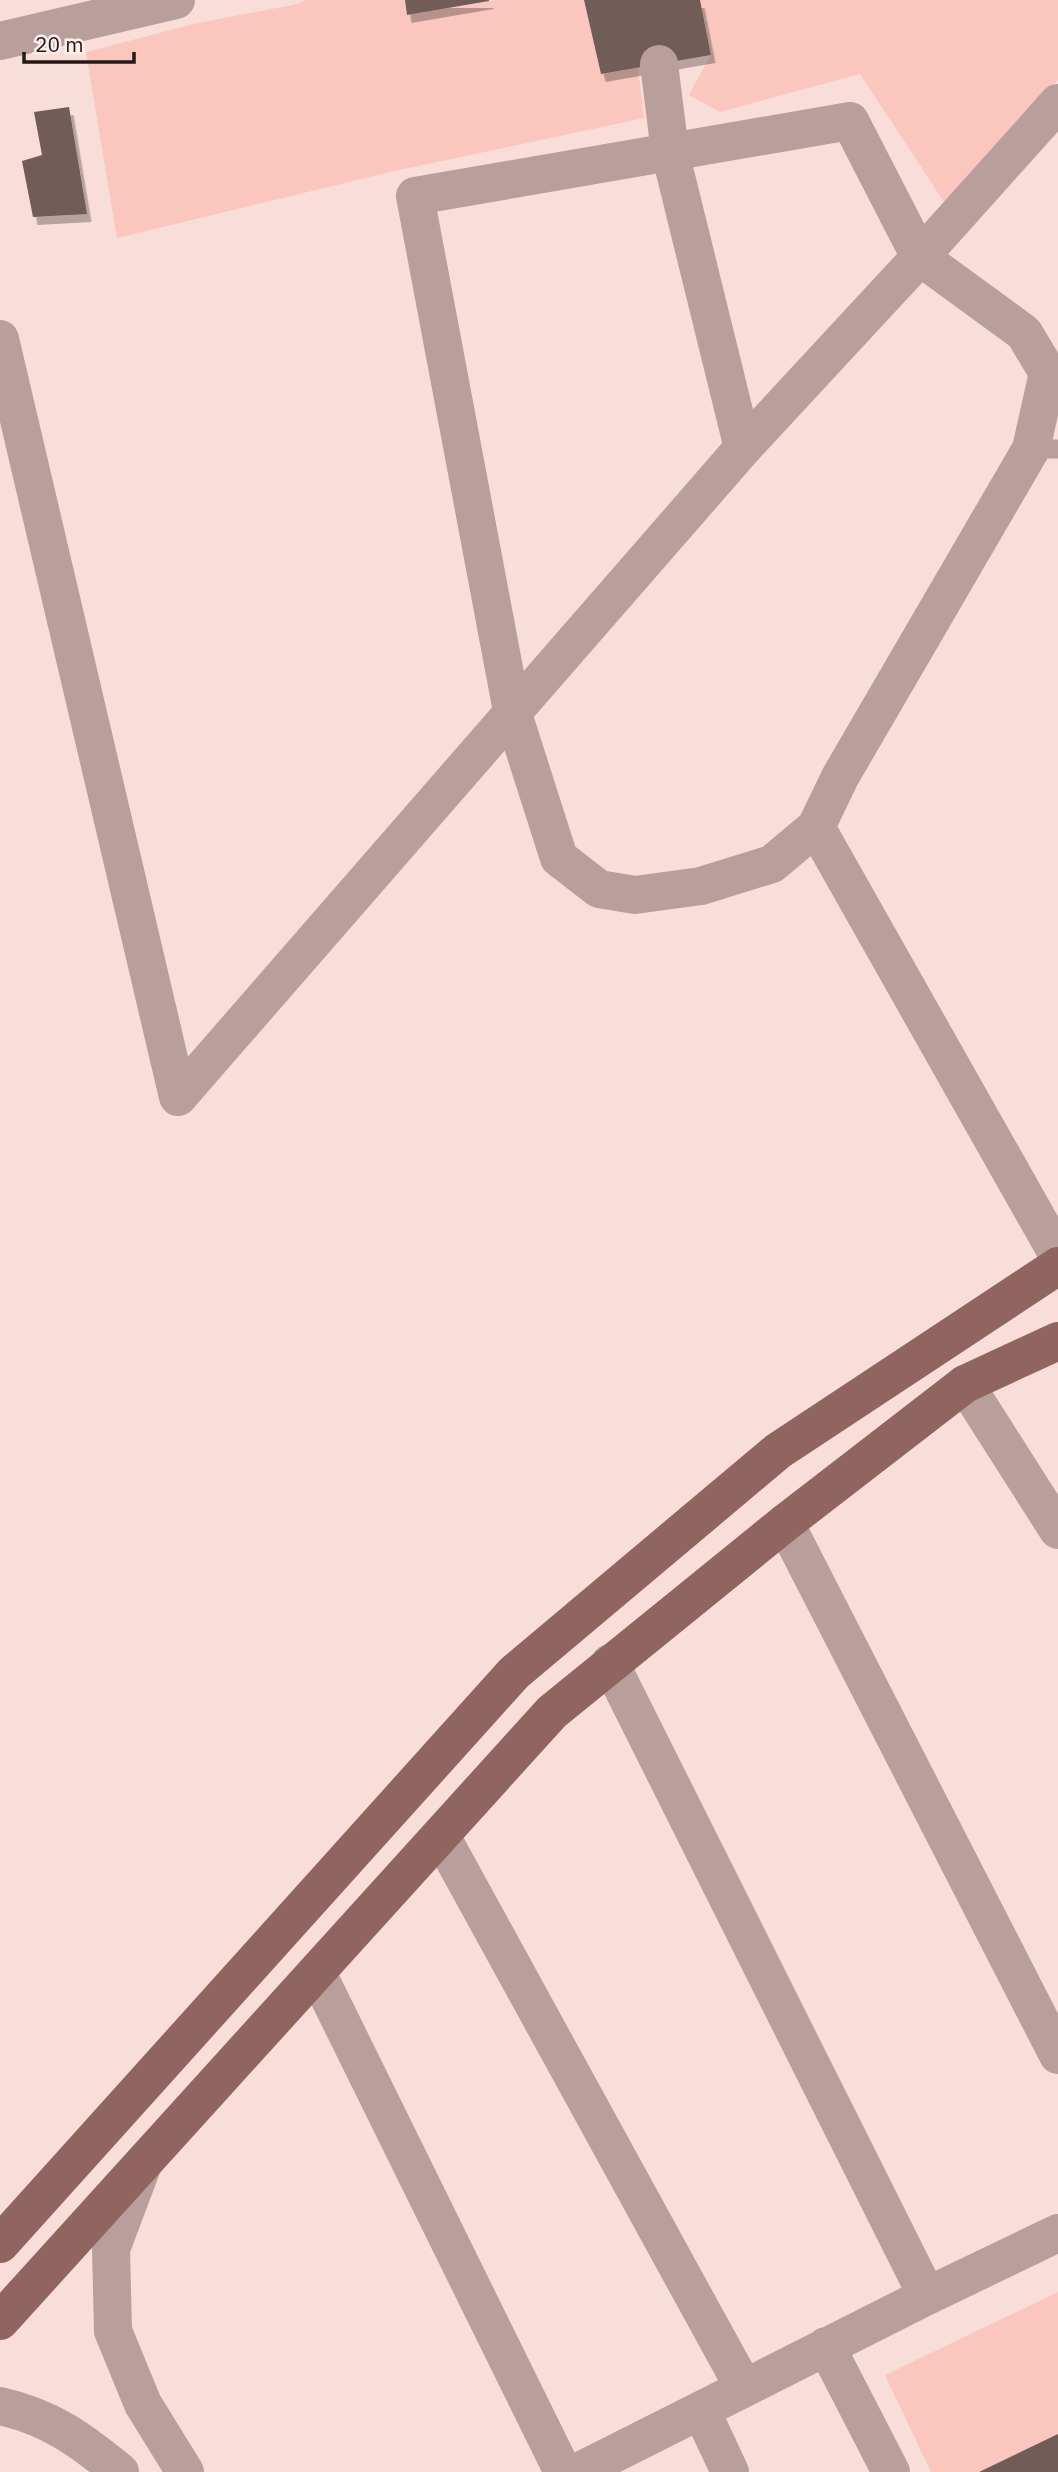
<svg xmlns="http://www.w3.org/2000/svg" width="1058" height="2472" viewBox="0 0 1058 2472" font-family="'IBM Plex Sans',sans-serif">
<defs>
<filter id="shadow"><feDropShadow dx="4.5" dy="8" stdDeviation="0" flood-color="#0004"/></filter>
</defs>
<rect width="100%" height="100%" fill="#f8ddd9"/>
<path fill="#fac6be" d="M 305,0 L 405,0 L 407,15 L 497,0 L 584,0 L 601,74 L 638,68 L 644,118 L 390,172 L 117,238 L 86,52 L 198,23 L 298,4 Z
M 700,0 L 1058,0 L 1058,80 L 948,208 L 860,74 L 720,112 L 689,95 L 711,55 Z
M 1058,2292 L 1058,2434 L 979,2472 L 931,2472 L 885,2375 Z"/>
<path fill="#725b58" filter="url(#shadow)" d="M 405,0 L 489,0 L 489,1 L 407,15 Z
M 584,0 L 700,0 L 711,55 L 601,74 Z
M 69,107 L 87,214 L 33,217 L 22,161 L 42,155 L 34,112 Z
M 1058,2434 L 1058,2472 L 979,2472 Z"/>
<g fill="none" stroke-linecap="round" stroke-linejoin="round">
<path stroke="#b89f9b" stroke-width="19" d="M 1031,449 L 1058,449"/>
<path stroke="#b89f9b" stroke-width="38" d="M 0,41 L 176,0
M 659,64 L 670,152 L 743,448 L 920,257 L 1058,103
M 850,121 L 920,257 L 1024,333 L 1048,373 L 1031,449 L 840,777 L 816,827 L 772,864 L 701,886 L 635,895 L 599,889 L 559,858 L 512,711 L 415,196 Z
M 0,339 L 178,1097 L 743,448
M 816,827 L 1058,1255
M 965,1384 L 1058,1530
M 785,1523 L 1058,2055
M 610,1663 L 927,2296
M 441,1836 L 744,2388
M 317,1973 L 563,2472
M 143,2164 L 111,2249 L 113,2331 L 143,2404 L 185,2472
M 826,2346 L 891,2472
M 0,2406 C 50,2417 81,2440 120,2472
M 701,2410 L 730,2472
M 578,2472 L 927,2296 L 1058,2233"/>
<path stroke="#90655f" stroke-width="38" d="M 0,2244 L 514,1673 L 778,1451 L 1058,1266
M 0,2321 L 552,1712 L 785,1523 L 965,1384 L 1058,1341"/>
</g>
<path d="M24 52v10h110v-10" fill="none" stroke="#231a18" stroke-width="3.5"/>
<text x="35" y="52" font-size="21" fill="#231a18" stroke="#feedeb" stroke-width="5" paint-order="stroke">20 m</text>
</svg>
